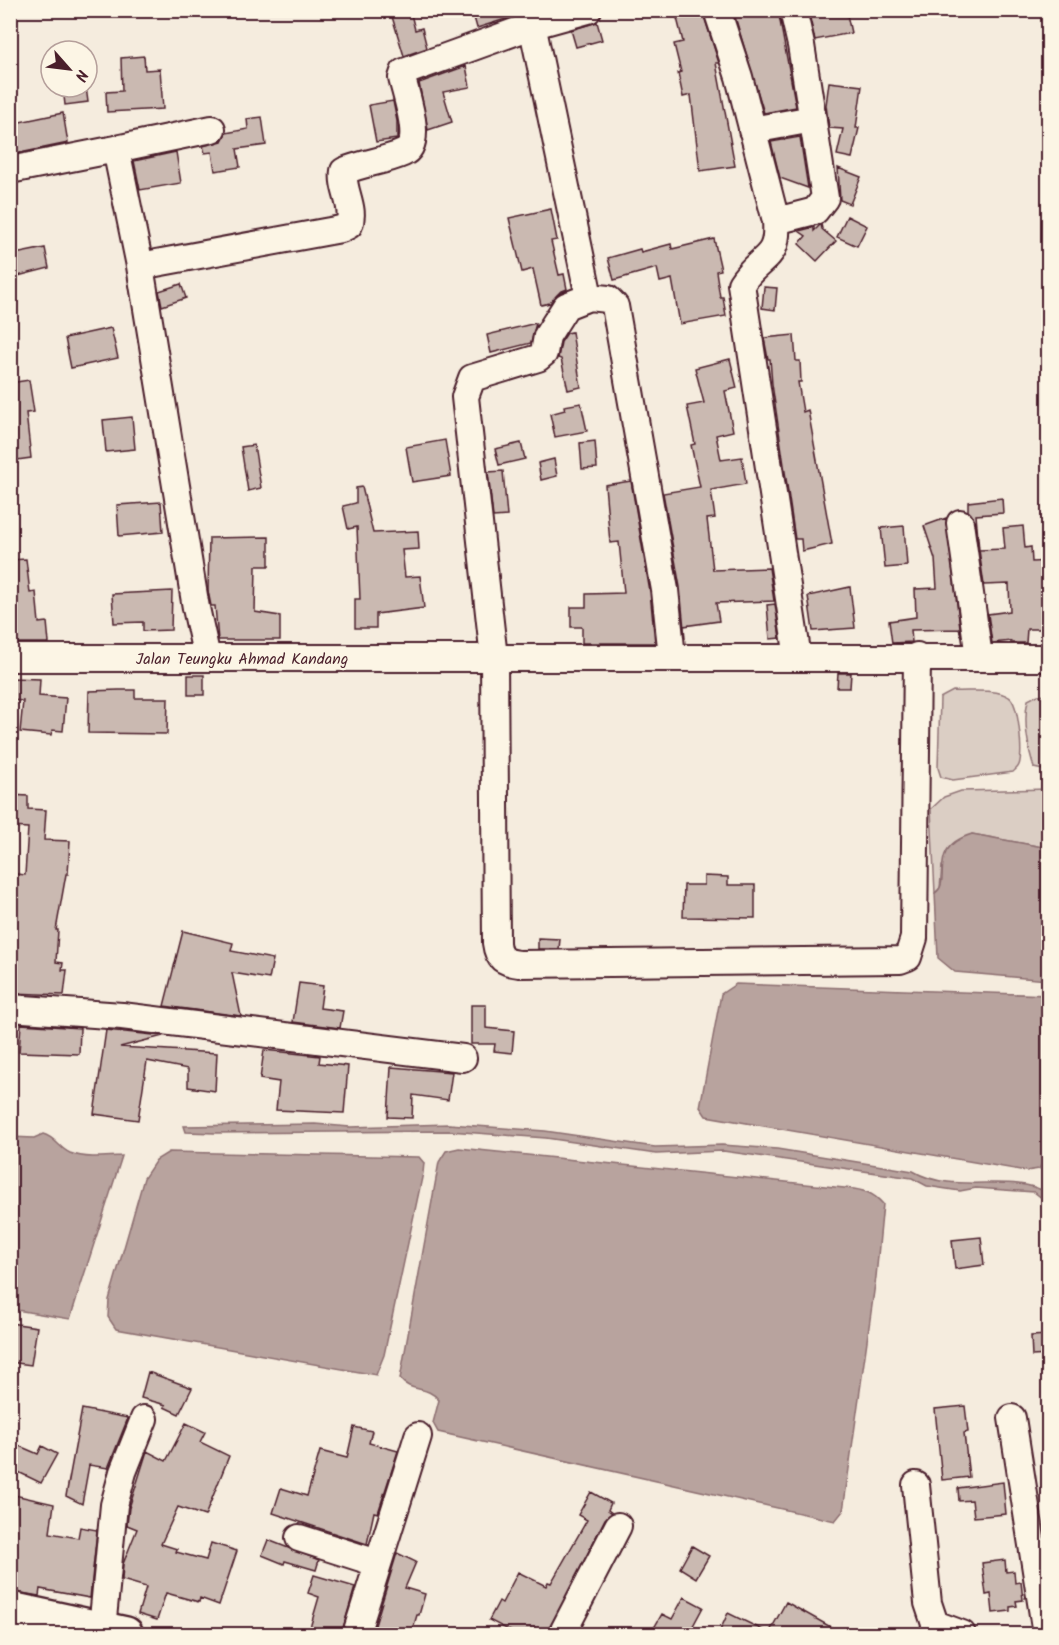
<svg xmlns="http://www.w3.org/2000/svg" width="1059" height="1645" viewBox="0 0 1059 1645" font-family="Kalam,sans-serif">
<rect width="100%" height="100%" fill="#f5ecde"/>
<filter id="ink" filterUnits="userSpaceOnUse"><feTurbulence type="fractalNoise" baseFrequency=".0167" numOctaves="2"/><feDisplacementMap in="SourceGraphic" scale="12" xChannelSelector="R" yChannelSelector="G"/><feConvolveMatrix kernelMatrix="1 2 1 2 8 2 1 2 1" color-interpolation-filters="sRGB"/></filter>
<g filter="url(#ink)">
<path fill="#dbcec4" stroke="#927678" stroke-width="1.5" d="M 953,691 C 969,692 996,688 1009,697 C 1019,703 1023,754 1019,765 C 1018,768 1015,770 1013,772 L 953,780 L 941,777 L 938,768 L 940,698 Z
M 1038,695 L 1048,696 L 1048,771 L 1034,768 C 1028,749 1023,720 1028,700 Z
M 1048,789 L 1048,848 L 972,834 L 942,866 L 940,888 L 935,893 L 931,809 L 944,797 L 961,791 Z"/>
<path fill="#b8a39e" stroke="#8c6e70" stroke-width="1.5" d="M 972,834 L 1048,848 L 1048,980 L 955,972 L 938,958 L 935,893 C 953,882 925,848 972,834 Z
M 736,984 L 1048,995 L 1048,1141 L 1047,1154 L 1039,1169 L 1026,1171 L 706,1116 L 700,1107 L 721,994 Z
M 315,1124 L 350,1127 L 449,1124 L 545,1131 L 655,1147 L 722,1145 L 777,1149 L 913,1171 C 955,1196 1011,1171 1048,1193 L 1048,1203 L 1034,1192 L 976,1188 L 960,1191 L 927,1186 L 912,1178 L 723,1151 L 656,1154 L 546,1138 L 449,1131 L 215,1133 L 186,1132 L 184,1126 Z
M 43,1134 C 55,1137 59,1148 70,1153 C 85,1159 105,1157 122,1156 L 70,1319 L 11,1309 L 11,1137 L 34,1138 Z
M 459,1148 L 854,1189 C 867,1191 874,1194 883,1204 L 876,1277 L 843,1511 L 835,1521 L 438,1432 L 433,1423 L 439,1400 C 427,1385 411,1393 400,1379 L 439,1162 L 446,1151 Z
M 169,1152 L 419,1157 L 424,1163 L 423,1173 L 384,1355 L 376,1375 L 116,1329 L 108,1317 L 109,1300 L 144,1178 L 156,1160 Z"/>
<path fill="#cab9b1" stroke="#4a1f2b" stroke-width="1.5" d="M 390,10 L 410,10 L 415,30 L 422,28 L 427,48 L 404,56 Z
M 472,10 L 514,10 L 515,16 L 477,28 Z
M 675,10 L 702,10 L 719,63 L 716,63 L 735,166 L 700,171 L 691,95 L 683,97 L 678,73 L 681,72 L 674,44 L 683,42 Z
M 733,10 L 778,10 L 796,107 L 764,113 Z
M 808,10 L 846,10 L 851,33 L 815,40 Z
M 597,22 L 602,40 L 576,47 L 571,30 Z
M 144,56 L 145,70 L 160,69 L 163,109 L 107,112 L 106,92 L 122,91 L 121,58 Z
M 466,66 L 470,87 L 443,92 L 452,122 L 428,130 L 419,83 Z
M 829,82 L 862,86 L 856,128 L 859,128 L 852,158 L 837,155 L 843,129 L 829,128 L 826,105 Z
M 63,87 L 86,87 L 88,102 L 65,105 Z
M 393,101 L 397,121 L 397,139 L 376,142 L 369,105 Z
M 63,113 L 68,143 L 15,154 L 10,124 Z
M 262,117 L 266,145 L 237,149 L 240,167 L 215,171 L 212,152 L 205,153 L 203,146 L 222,141 L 226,133 L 248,129 L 247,119 Z
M 800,137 L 808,188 L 780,178 L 771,142 Z
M 176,152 L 181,183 L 140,190 L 134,161 Z
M 838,168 L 861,177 L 850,204 L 840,200 Z
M 551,209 L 557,240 L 551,241 L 559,275 L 564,274 L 567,289 L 560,292 L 550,303 L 541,305 L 533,269 L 522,272 L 509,218 Z
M 847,216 L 867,226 L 857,246 L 837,237 Z
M 821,224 L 822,229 L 836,241 L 817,261 L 799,244 L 806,236 L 799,231 L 814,227 L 814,231 Z
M 714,239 L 721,270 L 716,271 L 720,297 L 723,297 L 726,316 L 680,324 L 672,279 L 660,282 L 657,268 L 614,280 L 608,258 L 640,249 L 641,252 L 671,244 L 672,249 Z
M 45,248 L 49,268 L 10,278 L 10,255 Z
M 181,284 L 186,298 L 162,306 L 159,291 Z
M 764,287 L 777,288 L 775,310 L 762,308 Z
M 536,323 L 531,343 L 491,353 L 487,335 Z
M 111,328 L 118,358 L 71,368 L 65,338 Z
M 572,332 L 581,387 L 568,390 L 561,359 L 558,358 L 561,342 L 567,333 Z
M 794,335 L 796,361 L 800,361 L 801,382 L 798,382 L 803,412 L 808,410 L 832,544 L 802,551 L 801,539 L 795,539 L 772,384 L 770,359 L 768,359 L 764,338 Z
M 730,359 L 737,388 L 725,391 L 733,431 L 716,435 L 721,460 L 742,457 L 746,484 L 711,490 L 715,518 L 707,519 L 713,570 L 769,568 L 774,601 L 716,603 L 719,621 L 684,626 L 685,639 L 680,587 L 663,493 L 700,487 L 691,445 L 695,444 L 687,406 L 704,403 L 695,368 Z
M 29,380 L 34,412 L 26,413 L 31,458 L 10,461 L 10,383 Z
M 581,403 L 587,431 L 555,437 L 550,414 L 565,410 L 564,406 Z
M 132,417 L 135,449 L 106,452 L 103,420 Z
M 445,440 L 451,476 L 412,482 L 406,447 Z
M 595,441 L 597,468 L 582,469 L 580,443 Z
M 521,443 L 525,459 L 499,465 L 495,449 Z
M 254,445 L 261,488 L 248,491 L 241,447 Z
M 554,459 L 557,476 L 541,480 L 538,463 Z
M 503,471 L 507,516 L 493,517 L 488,472 Z
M 631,481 L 650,592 L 655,643 L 582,643 L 582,627 L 571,627 L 571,607 L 586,607 L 586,594 L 624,593 L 619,542 L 610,543 L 605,485 Z
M 362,487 L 373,533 L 418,531 L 419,549 L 402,550 L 405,577 L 420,576 L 424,608 L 376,614 L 376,628 L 355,628 L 355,599 L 360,599 L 357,527 L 348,529 L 343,506 L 356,503 L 356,488 Z
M 1002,498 L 1003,513 L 976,515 L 979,550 L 1005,549 L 1003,528 L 1023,526 L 1025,548 L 1031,547 L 1032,562 L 1048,561 L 1048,629 L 1027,629 L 1026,643 L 1011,643 L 1011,641 L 992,643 L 988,614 L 1010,611 L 1009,584 L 984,585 L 975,521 L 968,511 L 968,502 Z
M 161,502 L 163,532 L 119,536 L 117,505 Z
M 946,518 L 961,635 L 959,629 L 911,630 L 912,642 L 892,643 L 889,621 L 916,617 L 915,589 L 937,588 L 935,559 L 924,526 Z
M 904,526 L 907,566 L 885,568 L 881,528 Z
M 269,537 L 269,566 L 256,566 L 255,612 L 280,616 L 280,640 L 218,640 L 215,606 L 211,606 L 208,591 L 209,538 Z
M 26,559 L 30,593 L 36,592 L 39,623 L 47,622 L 49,643 L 10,643 L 10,560 Z
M 850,587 L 855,628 L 813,631 L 808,596 Z
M 172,591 L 171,630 L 143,631 L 143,622 L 114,623 L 112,594 Z
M 775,604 L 780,638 L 770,639 L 767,605 Z
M 838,673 L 851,673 L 850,688 L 837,688 Z
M 188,675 L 204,675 L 204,695 L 188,695 Z
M 10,678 L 40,679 L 39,696 L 66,698 L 63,731 L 52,730 L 51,735 L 20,732 L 23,701 L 10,700 Z
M 119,690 L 135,690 L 135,698 L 168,698 L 167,734 L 88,733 L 89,691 Z
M 10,795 L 28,796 L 28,809 L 46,810 L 44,840 L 70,841 L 68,874 L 66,874 L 56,930 L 58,930 L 56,962 L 63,963 L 62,970 L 67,970 L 64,995 L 12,993 L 13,988 L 10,988 L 10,873 L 25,875 L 28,828 L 10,827 Z
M 704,876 L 728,877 L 728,885 L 755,885 L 755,918 L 683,917 L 684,885 L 704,885 Z
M 183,931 L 233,943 L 231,951 L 273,959 L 269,979 L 232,973 L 241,1016 L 164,1006 Z
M 538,938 L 560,939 L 559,949 L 538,949 Z
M 299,983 L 323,986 L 320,1008 L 343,1011 L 340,1028 L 293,1022 Z
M 471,1005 L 486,1005 L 486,1028 L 514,1031 L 512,1053 L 494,1051 L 495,1044 L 471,1044 Z
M 21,1024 L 80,1028 L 79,1054 L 19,1052 Z
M 106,1030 L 163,1036 L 120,1047 L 217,1053 L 215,1091 L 188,1087 L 188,1069 L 147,1061 L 138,1120 L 94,1114 Z
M 264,1050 L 320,1056 L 319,1063 L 348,1066 L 344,1113 L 276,1110 L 279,1082 L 260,1079 Z
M 391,1067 L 452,1072 L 448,1100 L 413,1095 L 412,1118 L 388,1117 Z
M 981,1237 L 984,1265 L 955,1269 L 952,1240 Z
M 10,1323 L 37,1327 L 31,1365 L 10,1362 Z
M 1048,1335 L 1048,1355 L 1032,1356 L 1031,1336 Z
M 148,1372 L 192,1388 L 179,1414 L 164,1407 L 166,1405 L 141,1398 Z
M 965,1406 L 968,1432 L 964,1433 L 969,1477 L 942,1480 L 935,1409 Z
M 82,1409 L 128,1418 L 108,1468 L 89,1465 L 82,1504 L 66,1496 Z
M 186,1423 L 205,1432 L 200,1442 L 229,1456 L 205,1516 L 178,1507 L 161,1544 L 177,1549 L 176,1552 L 206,1560 L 211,1543 L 237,1551 L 219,1605 L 200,1598 L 199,1602 L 166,1593 L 157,1620 L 138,1614 L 146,1587 L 122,1580 L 123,1564 L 137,1529 L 127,1525 L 129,1508 L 147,1451 L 166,1461 Z
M 354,1427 L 372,1431 L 369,1443 L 398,1451 L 378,1513 L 374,1512 L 367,1544 L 273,1513 L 281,1488 L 307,1496 L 320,1451 L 347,1458 Z
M 10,1442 L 38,1454 L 42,1446 L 57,1454 L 41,1483 L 10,1468 Z
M 1003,1482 L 1006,1514 L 974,1517 L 972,1500 L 959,1501 L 958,1488 Z
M 591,1492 L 611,1503 L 608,1510 L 612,1513 L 605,1519 L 547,1635 L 518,1635 L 489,1620 L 499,1601 L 502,1603 L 518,1572 L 546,1586 L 548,1582 L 551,1583 L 587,1520 L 578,1515 Z
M 10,1494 L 54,1504 L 50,1533 L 78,1538 L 80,1527 L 97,1530 L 90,1598 L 40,1589 L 39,1596 L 10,1591 Z
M 268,1540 L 319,1560 L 316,1570 L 285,1561 L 284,1564 L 262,1555 Z
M 692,1546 L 709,1556 L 696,1578 L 680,1568 Z
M 397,1553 L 416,1562 L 405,1588 L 425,1594 L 419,1615 L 417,1615 L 411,1635 L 372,1635 Z
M 1005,1560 L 1006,1572 L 1014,1571 L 1015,1583 L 1021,1582 L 1023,1600 L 1016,1601 L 1017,1606 L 1010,1607 L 1010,1611 L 993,1613 L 991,1594 L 986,1595 L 982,1563 Z
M 314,1575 L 355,1587 L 341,1635 L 310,1628 L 319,1597 L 308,1593 Z
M 684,1597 L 703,1607 L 688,1635 L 650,1635 L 662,1614 L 672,1619 Z
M 786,1602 L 845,1635 L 718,1635 L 728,1613 L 769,1633 Z"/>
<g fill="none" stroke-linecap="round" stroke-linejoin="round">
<defs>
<path id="minor" d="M 529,10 L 589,297
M 717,10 L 739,77 L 776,221 C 779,262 760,254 741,284 L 798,658
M 752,130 L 813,119
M 116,149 L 212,129
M 10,170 L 116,149 L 140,266 L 196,608 L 207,658
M 776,221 L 815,211 L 825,198 L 801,45 L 793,10
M 140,266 L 341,229 L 349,225 C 356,208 341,189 344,171 C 363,163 385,161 403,153 C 424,144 406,96 402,78 L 404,72 L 534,25 L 588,10
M 960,523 L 979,657
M 672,657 L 665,590 L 615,306 L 608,299 L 589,297 L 566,306 L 547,336 L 544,353 L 538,358 L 472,378 L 465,397 L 494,658 L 496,943 C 498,959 504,962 519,964 L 900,960 L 908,957 L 914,938 L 917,656
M 10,658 L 1048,658
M 10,1008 L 122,1016 L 463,1058
M 1012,1418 L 1046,1634
M 916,1485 L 928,1603 L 935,1624 L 962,1634
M 299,1538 L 377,1563
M 102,1629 L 114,1505 L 123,1472 L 144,1419
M 356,1634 L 418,1436
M 562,1634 L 618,1526"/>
<path id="highway" d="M 10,1609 L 126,1634
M 10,1633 L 18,1634"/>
</defs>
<use href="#minor" stroke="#4a1f2b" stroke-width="30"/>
<use href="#highway" stroke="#4a1f2b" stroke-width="38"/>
<use href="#minor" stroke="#fcf5e5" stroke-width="26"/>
<use href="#highway" stroke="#fcf5e5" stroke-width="33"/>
</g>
</g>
<g text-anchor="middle" stroke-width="4.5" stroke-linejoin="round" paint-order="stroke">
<g font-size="16" fill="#4a1f2b" stroke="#fcf5e5">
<text x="242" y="664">Jalan Teungku Ahmad Kandang</text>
</g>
</g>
<rect width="1059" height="1645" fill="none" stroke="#fcf5e5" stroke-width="36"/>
<rect x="18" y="18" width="1023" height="1609" fill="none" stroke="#4a1f2b" stroke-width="2" filter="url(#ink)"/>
<g transform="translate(69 69) rotate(118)"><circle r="28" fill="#fcf5e5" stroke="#b59f9b" stroke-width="1.5"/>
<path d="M0-4.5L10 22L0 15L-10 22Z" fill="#4a1f2b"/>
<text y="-9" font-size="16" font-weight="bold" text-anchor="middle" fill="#4a1f2b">N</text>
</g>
</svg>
